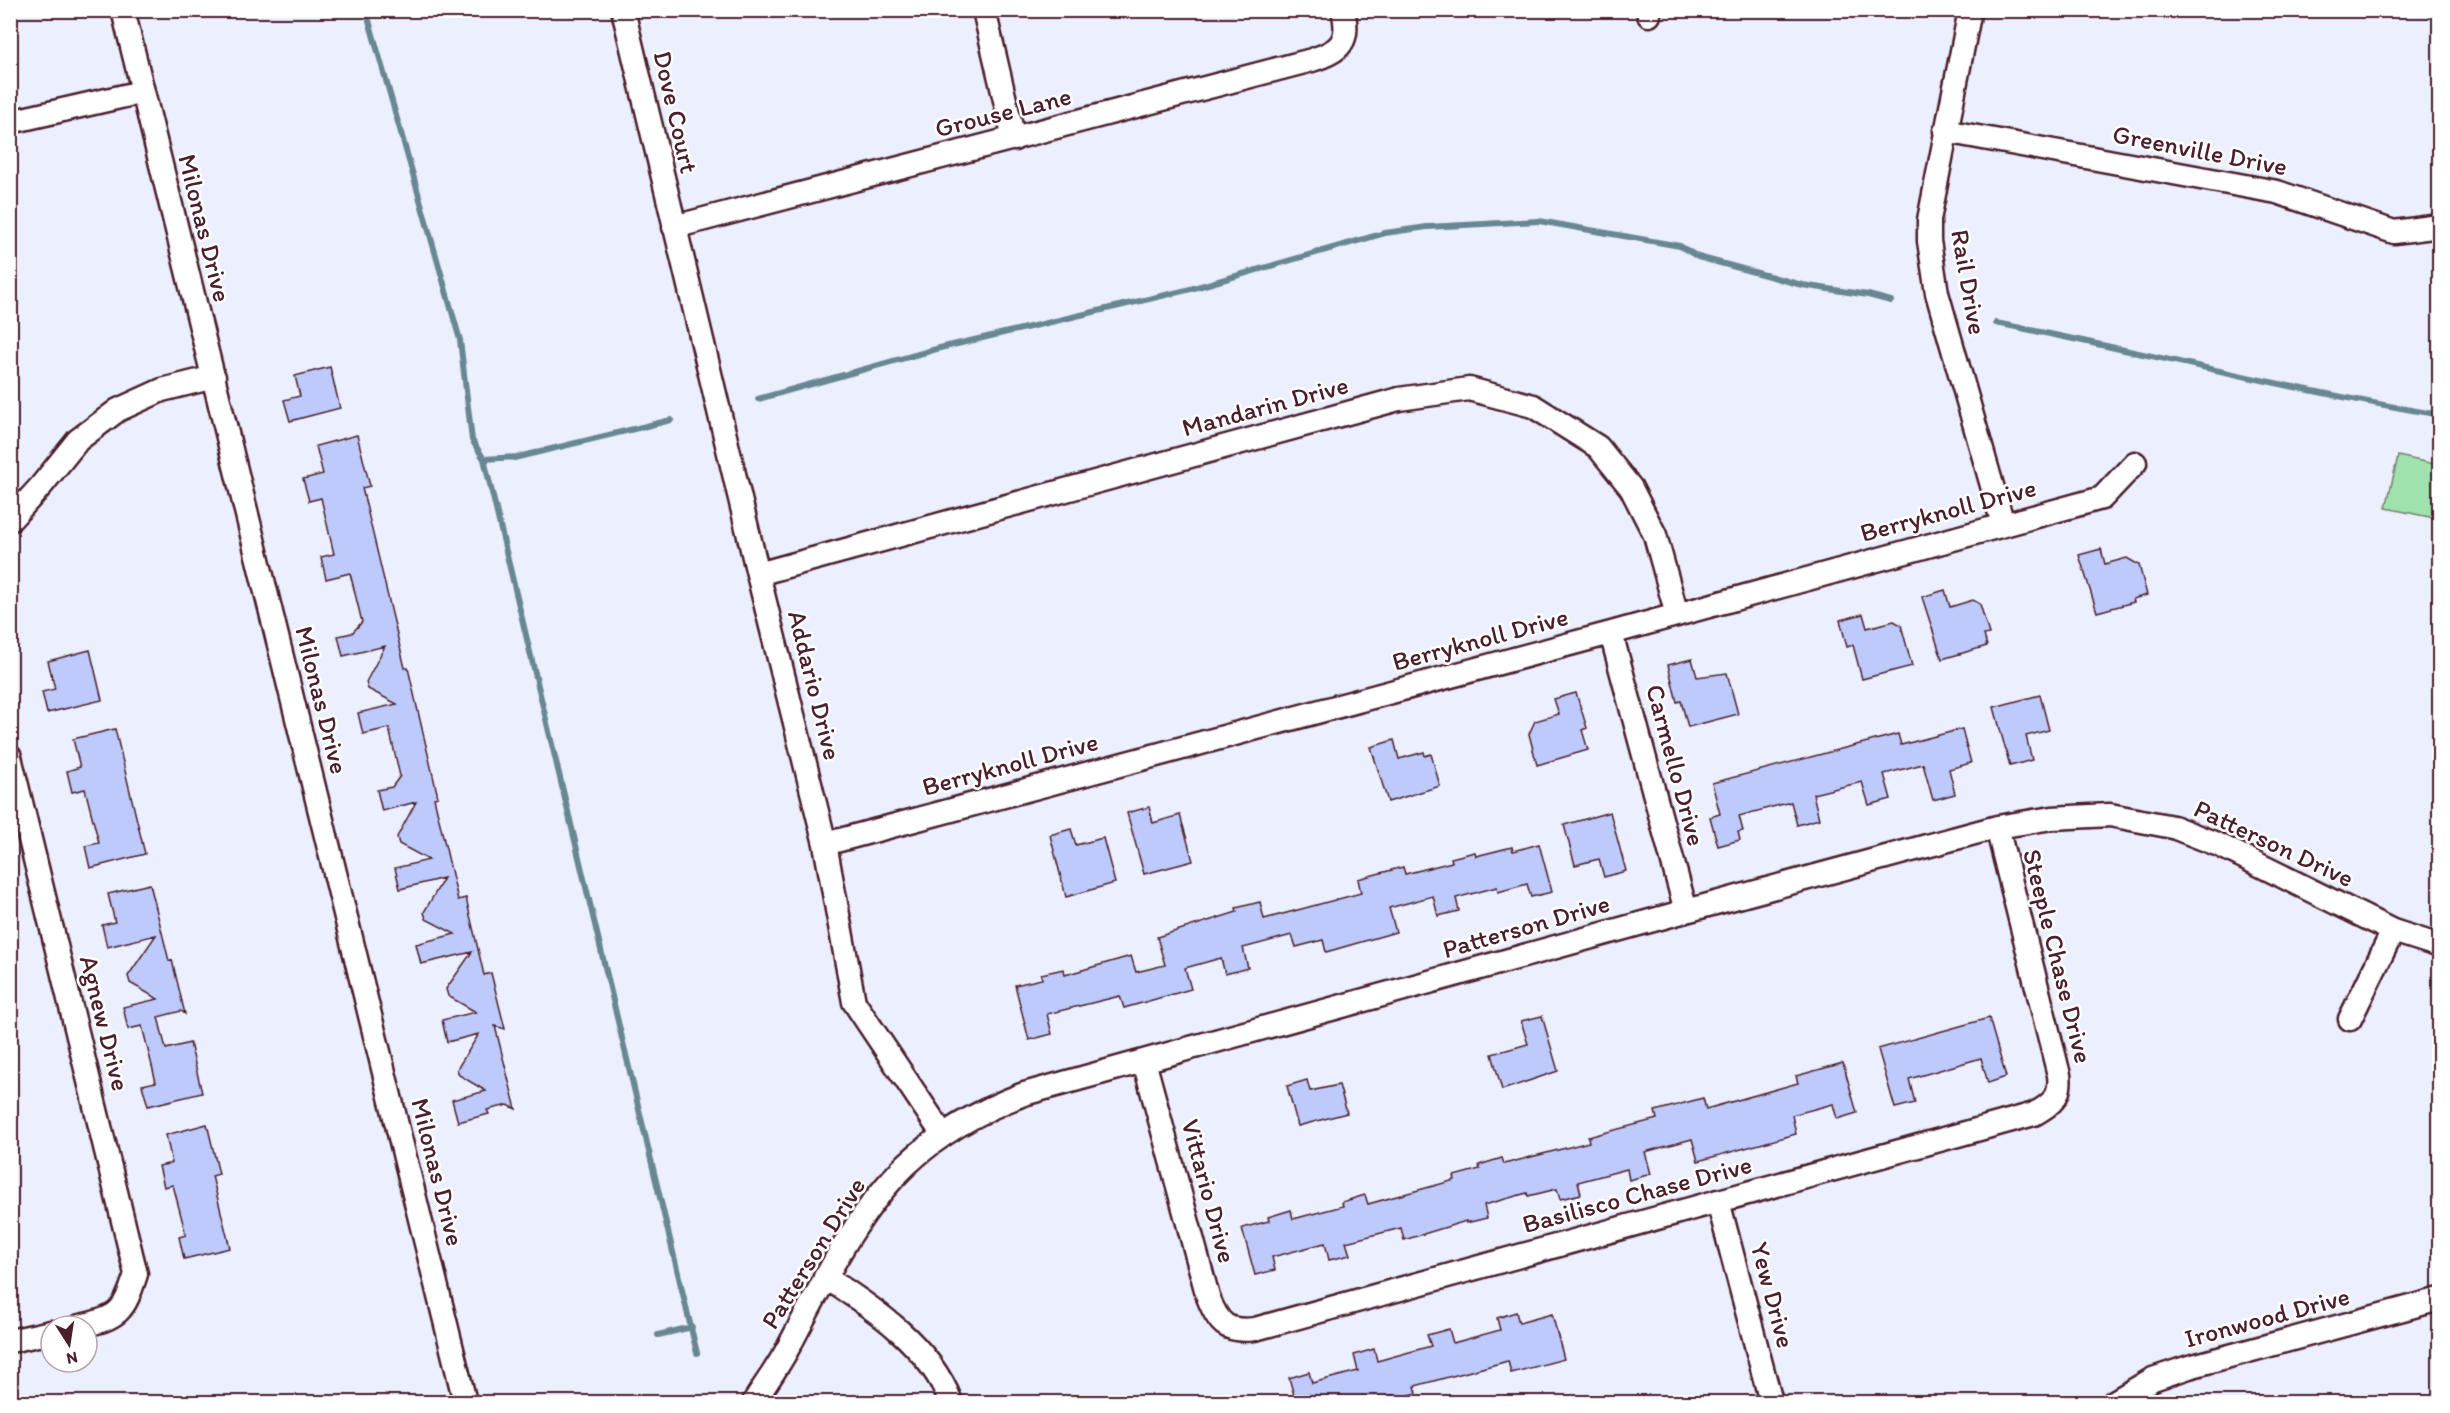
<svg xmlns="http://www.w3.org/2000/svg" width="2450" height="1413" viewBox="0 0 2450 1413" font-family="Itim,sans-serif">
<rect width="100%" height="100%" fill="#ebeffe"/>
<filter id="ink" filterUnits="userSpaceOnUse"><feTurbulence type="fractalNoise" baseFrequency=".0167" numOctaves="2"/><feDisplacementMap in="SourceGraphic" scale="12" xChannelSelector="R" yChannelSelector="G"/><feConvolveMatrix kernelMatrix="1 2 1 2 8 2 1 2 1" color-interpolation-filters="sRGB"/></filter>
<g filter="url(#ink)">
<path fill="#9fe2ad" stroke="#74806c" stroke-width="1.5" d="M 2398,456 L 2439,465 L 2439,519 L 2386,508 Z"/>
<g fill="none" stroke-linecap="round" stroke-linejoin="round">
<path stroke="#698793" stroke-width="6" d="M 366,10 L 460,340 L 472,440 L 484,459 L 487,460
M 1996,323 C 2144,352 2291,390 2440,415
M 758,399 L 940,348 L 1187,290 L 1385,233 L 1427,227 L 1539,221 L 1680,246 L 1698,257 L 1802,285 L 1868,295 L 1891,301
M 518,457 L 484,459 L 697,1353
M 514,458 L 671,420
M 658,1335 L 692,1327"/>
</g>
<path fill="#bdcafb" stroke="#4a1f2b" stroke-width="1.5" d="M 330,367 L 340,408 L 290,421 L 284,400 L 300,396 L 295,376 Z
M 357,435 L 370,486 L 362,488 L 405,668 L 408,668 L 420,720 L 438,797 L 434,798 L 458,900 L 466,898 L 484,975 L 491,973 L 505,1029 L 495,1026 L 516,1109 L 508,1105 L 487,1110 L 489,1114 L 458,1122 L 452,1100 L 486,1091 L 459,1075 L 457,1069 L 479,1034 L 447,1042 L 442,1020 L 476,1012 L 448,996 L 446,989 L 472,952 L 421,964 L 416,944 L 455,934 L 426,919 L 424,912 L 444,878 L 400,889 L 395,868 L 429,860 L 399,844 L 397,837 L 416,802 L 382,811 L 377,790 L 392,787 L 400,776 L 389,728 L 363,734 L 358,713 L 397,704 L 368,689 L 366,682 L 385,646 L 343,656 L 338,636 L 352,633 L 362,622 L 350,573 L 326,579 L 321,557 L 334,554 L 321,498 L 309,501 L 303,479 L 323,474 L 316,446 Z
M 2101,549 L 2105,564 L 2127,558 L 2139,565 L 2147,595 L 2133,599 L 2134,602 L 2097,612 L 2079,555 Z
M 1945,590 L 1950,607 L 1973,600 L 1980,604 L 1989,634 L 1984,635 L 1987,646 L 1942,659 L 1922,597 Z
M 1863,614 L 1867,628 L 1894,621 L 1901,625 L 1912,666 L 1862,679 L 1853,645 L 1847,647 L 1840,620 Z
M 90,650 L 102,700 L 47,713 L 42,692 L 55,689 L 48,661 Z
M 1692,659 L 1697,677 L 1727,673 L 1738,714 L 1688,727 L 1681,701 L 1677,702 L 1668,665 Z
M 1576,693 L 1587,728 L 1582,730 L 1588,750 L 1537,765 L 1529,734 L 1535,721 L 1559,714 L 1554,699 Z
M 2040,695 L 2049,730 L 2026,736 L 2032,760 L 2010,766 L 1994,707 Z
M 115,729 L 145,854 L 90,868 L 85,846 L 99,843 L 85,789 L 72,792 L 67,771 L 80,767 L 73,739 Z
M 1962,729 L 1971,763 L 1949,769 L 1955,794 L 1933,800 L 1923,764 L 1884,774 L 1891,799 L 1869,805 L 1862,782 L 1813,794 L 1819,819 L 1797,825 L 1791,802 L 1739,816 L 1743,831 L 1738,832 L 1740,840 L 1718,846 L 1710,817 L 1720,814 L 1712,783 L 1898,734 L 1901,745 Z
M 1394,740 L 1399,759 L 1424,752 L 1425,756 L 1431,754 L 1440,786 L 1388,802 L 1371,747 Z
M 1149,807 L 1153,823 L 1180,815 L 1193,861 L 1144,874 L 1127,813 Z
M 1610,812 L 1626,871 L 1604,877 L 1599,859 L 1575,865 L 1564,825 Z
M 1071,829 L 1076,845 L 1103,838 L 1115,883 L 1066,897 L 1050,835 Z
M 1539,844 L 1552,892 L 1531,897 L 1527,884 L 1498,892 L 1497,887 L 1456,898 L 1459,911 L 1438,916 L 1433,896 L 1389,908 L 1396,932 L 1326,952 L 1323,940 L 1296,947 L 1292,935 L 1243,948 L 1248,968 L 1225,974 L 1221,958 L 1185,968 L 1191,989 L 1124,1008 L 1120,996 L 1047,1014 L 1052,1034 L 1029,1040 L 1015,985 L 1042,979 L 1041,974 L 1064,969 L 1065,975 L 1131,956 L 1136,972 L 1165,965 L 1157,937 L 1237,912 L 1236,908 L 1260,902 L 1264,919 L 1361,893 L 1358,879 L 1403,867 L 1405,874 L 1452,862 L 1451,858 L 1475,852 L 1476,856 L 1512,847 L 1513,851 Z
M 150,884 L 169,961 L 172,960 L 185,1014 L 181,1011 L 158,1017 L 166,1049 L 190,1043 L 202,1093 L 148,1106 L 142,1085 L 156,1082 L 142,1026 L 128,1029 L 123,1007 L 158,999 L 130,983 L 128,976 L 156,935 L 107,947 L 102,925 L 115,922 L 108,894 Z
M 1542,1016 L 1558,1071 L 1502,1090 L 1492,1054 L 1528,1044 L 1521,1021 Z
M 1989,1018 L 2006,1077 L 1988,1083 L 1981,1058 L 1909,1079 L 1915,1103 L 1895,1108 L 1878,1049 Z
M 1843,1063 L 1857,1113 L 1837,1119 L 1833,1104 L 1792,1115 L 1796,1134 L 1698,1161 L 1692,1139 L 1645,1152 L 1651,1174 L 1629,1180 L 1627,1169 L 1578,1182 L 1581,1194 L 1560,1199 L 1557,1189 L 1528,1196 L 1527,1193 L 1484,1205 L 1487,1218 L 1466,1223 L 1466,1221 L 1404,1240 L 1401,1228 L 1346,1242 L 1350,1255 L 1329,1260 L 1325,1243 L 1272,1257 L 1275,1270 L 1255,1275 L 1242,1228 L 1269,1221 L 1268,1217 L 1291,1210 L 1293,1219 L 1343,1206 L 1342,1202 L 1365,1195 L 1368,1204 L 1455,1180 L 1454,1176 L 1480,1169 L 1479,1165 L 1502,1158 L 1504,1164 L 1589,1142 L 1588,1137 L 1657,1119 L 1655,1111 L 1703,1098 L 1706,1109 L 1798,1083 L 1796,1076 Z
M 1307,1080 L 1310,1091 L 1339,1085 L 1347,1113 L 1298,1126 L 1287,1086 Z
M 207,1124 L 219,1174 L 212,1176 L 230,1248 L 184,1259 L 179,1237 L 186,1235 L 173,1185 L 164,1187 L 159,1166 L 172,1163 L 166,1135 Z
M 1516,1312 L 1519,1323 L 1552,1314 L 1564,1359 L 1511,1373 L 1508,1361 L 1415,1386 L 1417,1393 L 1394,1399 L 1393,1395 L 1367,1402 L 1296,1402 L 1289,1378 L 1309,1372 L 1312,1383 L 1358,1371 L 1354,1355 L 1374,1349 L 1377,1361 L 1431,1346 L 1427,1335 L 1449,1329 L 1453,1343 L 1500,1330 L 1497,1318 Z"/>
<g fill="none" stroke-linecap="round" stroke-linejoin="round">
<defs>
<path id="minor" d="M 123,10 L 465,1402
M 623,10 L 758,574 L 825,844 L 854,1002 L 943,1135
M 984,10 L 1014,139
M 1648,10 L 1649,15
M 1970,10 L 1929,220 L 1929,241 L 1937,293 L 2003,524
M 10,122 L 142,92
M 1945,131 L 2277,192 L 2394,232 L 2440,226
M 674,227 L 1312,60 C 1340,51 1351,42 1343,10
M 10,520 L 41,486 L 78,440 L 118,410 L 162,390 L 214,377
M 758,574 L 1399,399 L 1469,389 L 1533,406 L 1598,447 L 1631,488 L 1655,535 L 1677,615
M 1611,633 L 1686,911
M 10,757 L 136,1274 C 124,1312 119,1318 80,1326
M 825,844 L 1611,633 L 2102,498 L 2135,463
M 2350,1019 L 2393,931
M 1144,1061 L 1208,1297 C 1218,1323 1226,1333 1255,1329 L 2034,1114 C 2051,1105 2062,1096 2059,1075 L 1997,827
M 1718,1201 L 1771,1402
M 825,1277 C 875,1309 929,1345 951,1402
M 10,1341 L 51,1332
M 754,1402 C 765,1384 778,1367 788,1348 C 822,1285 854,1215 907,1164 C 940,1133 981,1110 1024,1094 L 1686,911 L 1997,827 L 2052,818 L 2110,815 L 2173,827 L 2219,845 L 2393,931 L 2440,946
M 2114,1402 L 2153,1379 L 2189,1367 L 2440,1299"/>
</defs>
<use href="#minor" stroke="#4a1f2b" stroke-width="27"/>
<use href="#minor" stroke="#fff" stroke-width="22"/>
</g>
</g>
<g text-anchor="middle" stroke-width="5" stroke-linejoin="round" paint-order="stroke">
<g font-size="26" fill="#4a1f2b" stroke="#fff">
<text transform="translate(676 112) rotate(77)" y="9">Dove Court</text>
<text transform="translate(1003 112) rotate(-14)" y="9">Grouse Lane</text>
<text transform="translate(2200 150) rotate(11)" y="9">Greenville Drive</text>
<text transform="translate(205 228) rotate(76)" y="9">Milonas Drive</text>
<text transform="translate(1969 282) rotate(80)" y="9">Rail Drive</text>
<text transform="translate(1265 406) rotate(-15)" y="9">Mandarin Drive</text>
<text transform="translate(1948 510) rotate(-15)" y="9">Berryknoll Drive</text>
<text transform="translate(1480 639) rotate(-15)" y="9">Berryknoll Drive</text>
<text transform="translate(815 685) rotate(76)" y="9">Addario Drive</text>
<text transform="translate(322 700) rotate(76)" y="9">Milonas Drive</text>
<text transform="translate(1010 764) rotate(-15)" y="9">Berryknoll Drive</text>
<text transform="translate(1676 765) rotate(75)" y="9">Carmello Drive</text>
<text transform="translate(2274 843) rotate(25)" y="9">Patterson Drive</text>
<text transform="translate(1526 926) rotate(-16)" y="9">Patterson Drive</text>
<text transform="translate(2058 956) rotate(76)" y="9">Steeple Chase Drive</text>
<text transform="translate(105 1023) rotate(76)" y="9">Agnew Drive</text>
<text transform="translate(438 1172) rotate(76)" y="9">Milonas Drive</text>
<text transform="translate(1209 1191) rotate(75)" y="9">Vittario Drive</text>
<text transform="translate(1637 1194) rotate(-15)" y="9">Basilisco Chase Drive</text>
<text transform="translate(813 1253) rotate(-58)" y="9">Patterson Drive</text>
<text transform="translate(1773 1295) rotate(75)" y="9">Yew Drive</text>
<text transform="translate(2267 1317) rotate(-15)" y="9">Ironwood Drive</text>
</g>
</g>
<rect width="2450" height="1413" fill="none" stroke="#fff" stroke-width="36"/>
<rect x="18" y="18" width="2414" height="1377" fill="none" stroke="#4a1f2b" stroke-width="2" filter="url(#ink)"/>
<g transform="translate(69 1344) rotate(168)"><circle r="28" fill="#ffffff" stroke="#b7a5aa" stroke-width="1.5"/>
<path d="M0-4.5L10 22L0 15L-10 22Z" fill="#4a1f2b"/>
<text y="-9" font-size="16" font-weight="bold" text-anchor="middle" fill="#4a1f2b">N</text>
</g>
</svg>
